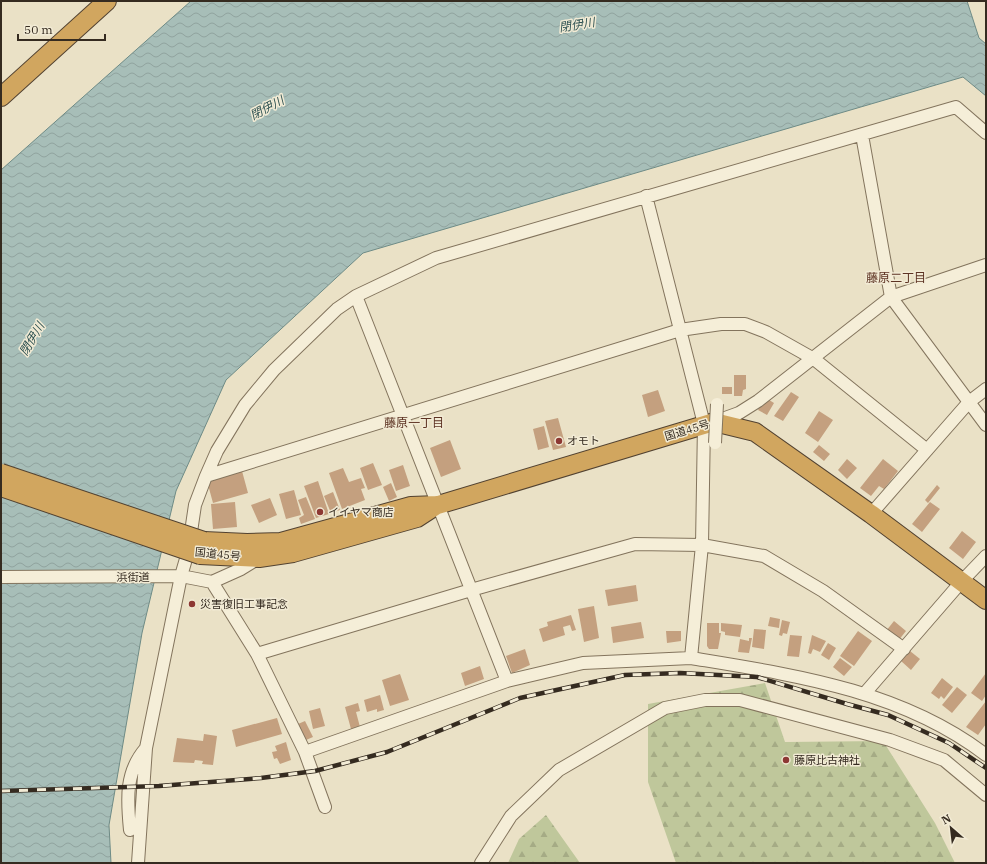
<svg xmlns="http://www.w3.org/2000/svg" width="987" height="864" viewBox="0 0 987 864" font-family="'IBM Plex Serif','Noto Sans JP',serif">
<defs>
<pattern id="forest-firs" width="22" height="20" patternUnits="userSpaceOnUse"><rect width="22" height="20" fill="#bfc79b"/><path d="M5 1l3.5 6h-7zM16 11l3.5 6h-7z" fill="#a5ab85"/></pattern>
<pattern id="water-waves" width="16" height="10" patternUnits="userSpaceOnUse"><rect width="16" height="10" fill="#a7beb8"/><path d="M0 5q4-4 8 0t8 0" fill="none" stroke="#90a39e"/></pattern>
</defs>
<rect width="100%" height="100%" fill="#eae1c6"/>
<path fill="url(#forest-firs)" d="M 765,683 L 785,742 L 883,741 L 935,823 L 955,863 L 676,863 L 648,782 L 648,704 Z
M 546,815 L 580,863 L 508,863 L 519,839 Z"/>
<path fill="url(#water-waves)" stroke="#6e8b86" d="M 191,1 L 967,1 L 979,38 L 986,44 L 986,96 L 963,77 L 363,253 L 226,380 L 176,491 L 142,633 L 109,825 L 111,863 L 1,863 L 1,170 Z"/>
<path fill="#c4a07f" d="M 734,375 L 746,375 L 746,389 L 743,390 L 742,396 L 734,396 Z
M 722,387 L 732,387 L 732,394 L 722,394 Z
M 658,390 L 665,411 L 648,417 L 642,395 Z
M 791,392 L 799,397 L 783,421 L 774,416 Z
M 766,398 L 774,403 L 767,415 L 758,410 Z
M 819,411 L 833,420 L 818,442 L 805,433 Z
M 558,418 L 566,447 L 553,450 L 545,421 Z
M 544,426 L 549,447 L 538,450 L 533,429 Z
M 450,440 L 461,469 L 441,477 L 430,448 Z
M 819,445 L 830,454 L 824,461 L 813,452 Z
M 847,459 L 857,468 L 847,479 L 838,470 Z
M 883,459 L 898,471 L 884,489 L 879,486 L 871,496 L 860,488 Z
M 373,463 L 382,485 L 368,490 L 360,468 Z
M 403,465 L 410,486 L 396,491 L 389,470 Z
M 343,468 L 349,482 L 361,478 L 365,488 L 361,489 L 365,500 L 342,509 L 329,473 Z
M 242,471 L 248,493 L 213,503 L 207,481 Z
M 318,481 L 329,514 L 316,518 L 304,486 Z
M 391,483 L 397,497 L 389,501 L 383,487 Z
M 937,485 L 940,488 L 928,503 L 925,500 Z
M 294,490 L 301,515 L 286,519 L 279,494 Z
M 333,492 L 340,510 L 331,513 L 324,496 Z
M 306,497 L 315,519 L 301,524 L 299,518 L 304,515 L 298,500 Z
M 270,498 L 277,515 L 259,523 L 251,505 Z
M 235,502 L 237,527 L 213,529 L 211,504 Z
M 930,502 L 940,509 L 922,532 L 912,524 Z
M 962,531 L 976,542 L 963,559 L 949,548 Z
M 636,585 L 638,601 L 608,606 L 605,590 Z
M 594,606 L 599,638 L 584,642 L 578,609 Z
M 571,615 L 576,630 L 572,631 L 570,625 L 563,627 L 565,635 L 543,642 L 539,629 L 548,626 L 547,622 Z
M 770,617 L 780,619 L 779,628 L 768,626 Z
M 782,620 L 790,622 L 787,634 L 783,633 L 782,636 L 779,635 Z
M 894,621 L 906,631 L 898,641 L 886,631 Z
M 641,622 L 644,638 L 613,643 L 611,627 Z
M 707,623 L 719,623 L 719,633 L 721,633 L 718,649 L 709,649 L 707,646 Z
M 721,623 L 742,625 L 740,637 L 725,635 L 725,632 L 721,631 Z
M 754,629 L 766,630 L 764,649 L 752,647 Z
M 666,631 L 681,631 L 681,641 L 667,643 Z
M 858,631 L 872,641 L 854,666 L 840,656 Z
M 790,635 L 802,636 L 799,657 L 787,656 Z
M 812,635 L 826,641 L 820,652 L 813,649 L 811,654 L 808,653 Z
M 749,638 L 752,638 L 749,653 L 738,652 L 740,639 L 749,641 Z
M 828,643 L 836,648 L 829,660 L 821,655 Z
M 525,649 L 530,665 L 512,673 L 506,656 Z
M 910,651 L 920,659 L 911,670 L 901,661 Z
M 840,658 L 852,667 L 844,676 L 833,667 Z
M 480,666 L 484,679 L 465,686 L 461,673 Z
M 986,673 L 986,695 L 982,701 L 971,693 Z
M 400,674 L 409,700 L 390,706 L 382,680 Z
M 942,678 L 953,687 L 944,699 L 941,696 L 939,699 L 931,693 Z
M 957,687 L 967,695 L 952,713 L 942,705 Z
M 380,695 L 384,710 L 377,712 L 377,709 L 367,712 L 364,700 Z
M 986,701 L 986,724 L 978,735 L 966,727 Z
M 358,703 L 360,711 L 356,712 L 360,727 L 351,729 L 345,707 Z
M 320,708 L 325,726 L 313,729 L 309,711 Z
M 277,718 L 282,734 L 236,747 L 232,730 Z
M 305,721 L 313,737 L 306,740 L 298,724 Z
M 204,734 L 217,736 L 213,765 L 202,764 L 203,761 L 195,760 L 194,763 L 173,762 L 177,738 L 203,741 Z
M 286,742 L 291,760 L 280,764 L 277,758 L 274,759 L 272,752 L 277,751 L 275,746 Z"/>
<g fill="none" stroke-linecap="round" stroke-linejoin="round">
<defs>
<path id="minor" d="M 862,135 L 891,297 L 986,425
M 356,296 L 507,681
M 714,422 L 739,413 L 758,401 L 891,297 L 986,265
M 206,476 L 680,330 L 721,324 L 745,324 L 766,332 L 814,359 L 927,450
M 871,514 L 969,402 L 986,389
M 1,577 L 181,576 L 212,582 L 241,569 L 259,558
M 212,582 L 257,654 L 305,752 L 507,681 L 583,663 L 691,658 L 702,545 L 704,424 L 646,196
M 257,654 L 471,590 L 635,544 L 702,545 L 764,556 L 823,591 L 904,649
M 691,658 C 794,675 901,690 986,755
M 865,693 L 962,581 L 986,556
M 305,752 L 325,807
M 130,830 C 127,799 125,772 146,748
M 138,863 L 146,748 L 181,576 L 188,552 L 195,505 L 206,476 L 217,451 L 245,405 L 274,370 L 337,309 L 356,296 L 436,258 L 956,107 L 986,133
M 481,863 L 511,816 L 559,770 L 665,708 L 705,700 L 740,700 L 890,740 L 944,760 L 986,795"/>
<path id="highway" d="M 1,97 L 107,1
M 204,541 L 247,543 L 281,542 L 411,506 L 438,505 L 714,422 L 755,432 L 871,514 L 986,600
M 200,555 L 259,558 L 293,553 L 417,518 L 437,505"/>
</defs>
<use href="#minor" stroke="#83745d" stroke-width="14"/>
<use href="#highway" stroke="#524231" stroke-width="20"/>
<use href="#minor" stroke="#f5eed8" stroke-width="12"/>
<use href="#highway" stroke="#d1a65f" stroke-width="18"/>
<defs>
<path id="rail" d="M 1,791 L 159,786 L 261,778 L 315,771 L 387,752 L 520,698 L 625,675 L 680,673 L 757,677 L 847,704 L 888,715 L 949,743 L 986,768"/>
</defs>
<use href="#rail" stroke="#352b20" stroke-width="4.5"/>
<use href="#rail" stroke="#f2ebd5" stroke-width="3" stroke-dasharray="9" stroke-linecap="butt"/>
<defs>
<path id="minor-bridge" d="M 715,443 L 717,404"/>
<path id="highway-bridge" d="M 1,473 L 204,541
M 1,487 L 200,555"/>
</defs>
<use href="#minor-bridge" stroke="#83745d" stroke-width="14" stroke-linecap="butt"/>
<use href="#highway-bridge" stroke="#524231" stroke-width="20" stroke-linecap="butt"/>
<use href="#minor-bridge" stroke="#f5eed8" stroke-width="12"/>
<use href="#highway-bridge" stroke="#d1a65f" stroke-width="18"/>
</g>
<g fill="#8d3833" stroke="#f2ebd5" stroke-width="1.5">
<circle cx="559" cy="441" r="4"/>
<circle cx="320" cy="512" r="4"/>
<circle cx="192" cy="604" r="4"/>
<circle cx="786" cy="760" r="4"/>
</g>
<g text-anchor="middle" stroke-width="3" stroke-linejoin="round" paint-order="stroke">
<g font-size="11" fill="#352b20" stroke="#f2ebd5">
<text transform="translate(687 430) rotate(-17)" y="4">国道45号</text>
<text transform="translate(218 554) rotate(6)" y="4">国道45号</text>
<text x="133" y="581">浜街道</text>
</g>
<g font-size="11" fill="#352b20" stroke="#f2ebd5" text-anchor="start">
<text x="567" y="445">オモト</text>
<text x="328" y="516">イイヤマ商店</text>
<text x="200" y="608">災害復旧工事記念</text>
<text x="794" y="764">藤原比古神社</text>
</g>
<g font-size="12" font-style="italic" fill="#305353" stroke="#f2ebd5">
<text transform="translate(577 25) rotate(-9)" y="4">閉伊川</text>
<text transform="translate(267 108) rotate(-28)" y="4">閉伊川</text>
<text transform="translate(32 339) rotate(-59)" y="4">閉伊川</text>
</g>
<g font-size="12" fill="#5d3323" stroke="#f2ebd5">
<text x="896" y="282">藤原二丁目</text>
<text x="414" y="427">藤原一丁目</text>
</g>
</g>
<rect width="987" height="864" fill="none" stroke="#352b20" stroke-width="4"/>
<g transform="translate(951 828) rotate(332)" stroke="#f2ebd5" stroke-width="3" paint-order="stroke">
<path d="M0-3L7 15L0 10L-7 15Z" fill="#352b20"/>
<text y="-6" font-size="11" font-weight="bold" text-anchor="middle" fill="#352b20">N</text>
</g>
<path d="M18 34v6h87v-6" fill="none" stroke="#352b20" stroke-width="2"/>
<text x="24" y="34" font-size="12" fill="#352b20" stroke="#f2ebd5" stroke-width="3" paint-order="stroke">50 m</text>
</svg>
